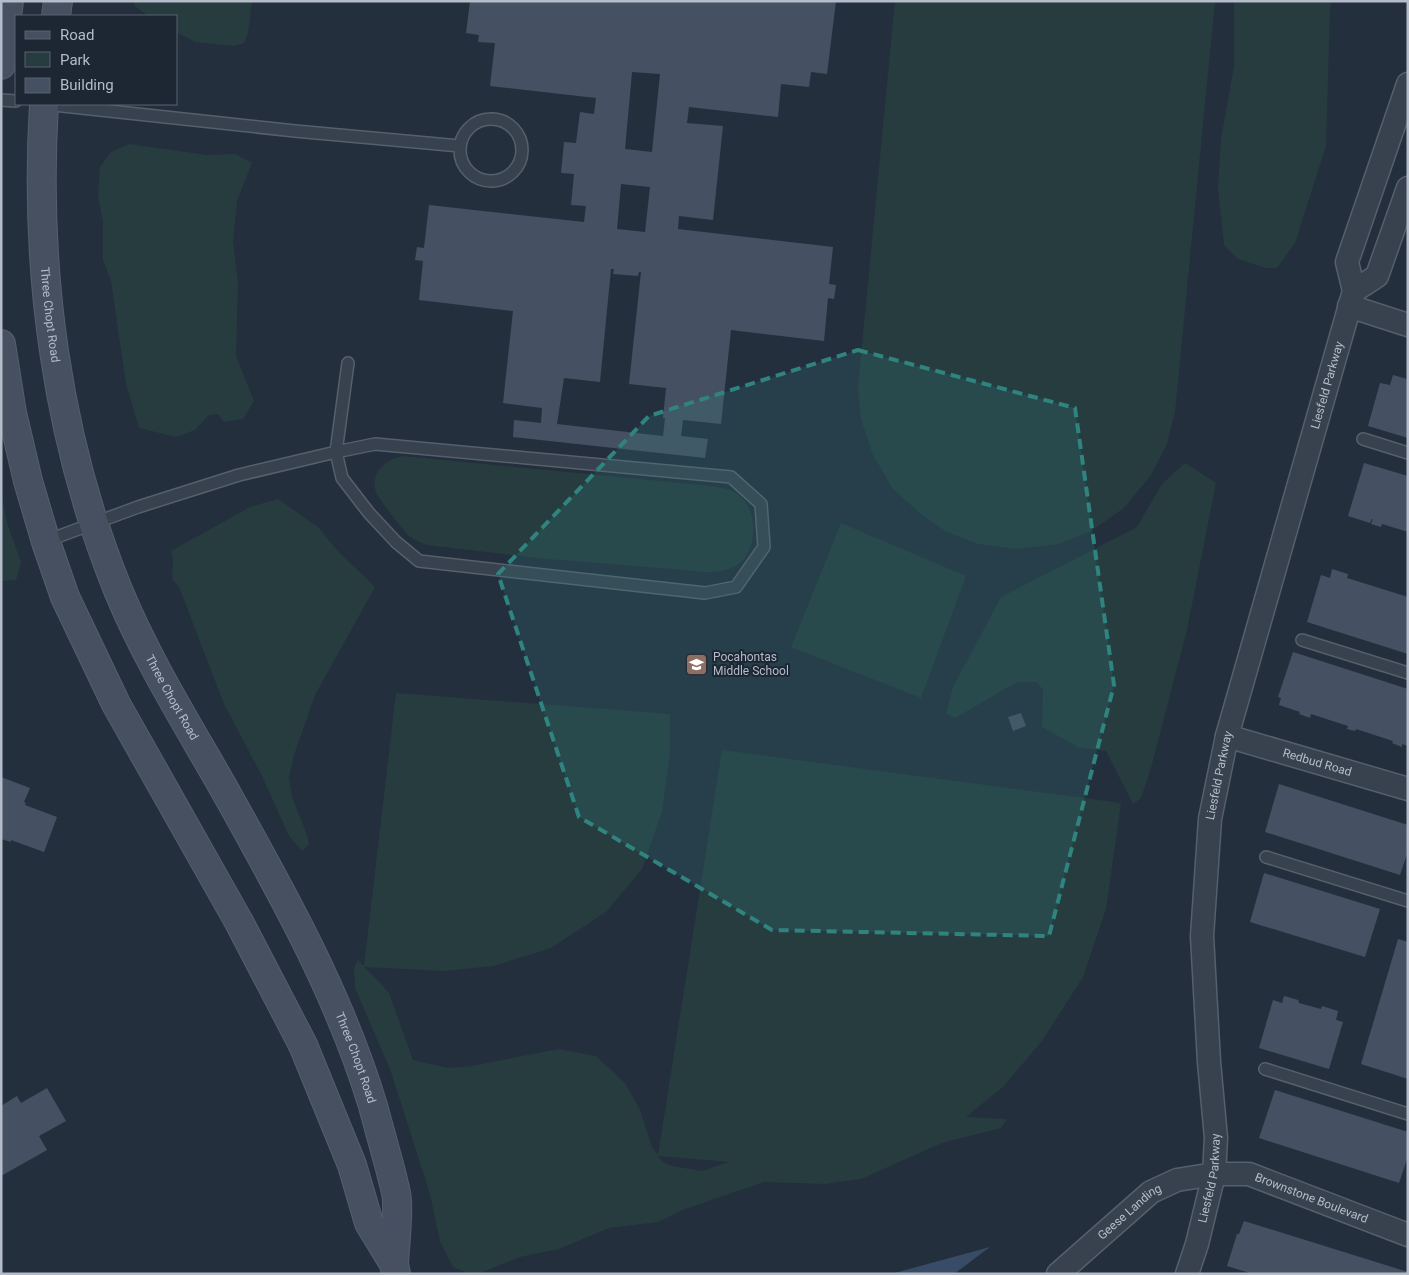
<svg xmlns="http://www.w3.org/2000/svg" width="1409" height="1275" viewBox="0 0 1409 1275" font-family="Roboto,sans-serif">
<rect width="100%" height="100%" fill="#242f3e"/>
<path fill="#263c3f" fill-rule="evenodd" d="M 134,1 L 252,1 L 248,33 L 244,43 L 234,46 L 195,42 L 176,32 L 176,16 L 148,16 L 135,6 Z
M 895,1 L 1215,1 L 1175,412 L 1167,444 L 1151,475 L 1124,508 L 1091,531 L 1059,544 L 1016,549 L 978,544 L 947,532 L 922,515 L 893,489 L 873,455 L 861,419 L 858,387 Z
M 1234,1 L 1332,1 L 1330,10 L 1326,146 L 1295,243 L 1277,268 L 1266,268 L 1238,259 L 1224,245 L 1218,188 L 1221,139 L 1234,66 Z
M 129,144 L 207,155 L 235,154 L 252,163 L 237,201 L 233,241 L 238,283 L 236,356 L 254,401 L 243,419 L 224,422 L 218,414 L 209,415 L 195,430 L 176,437 L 139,428 L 126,384 L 111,281 L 103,260 L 103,222 L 98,195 L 100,167 L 111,152 Z
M 403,456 L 711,486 C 717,487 724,488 730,490 C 751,499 756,521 752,542 C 750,548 746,559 741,562 C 724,575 705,573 685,570 L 537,558 L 427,545 C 421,543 414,540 409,536 C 404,531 377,497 376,492 C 370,471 386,460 403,456 Z
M 1185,463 L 1216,483 L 1187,630 L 1151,768 L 1141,798 L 1133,804 L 1106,751 L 1078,747 L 1042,727 L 1043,690 L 1037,682 L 1017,682 L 955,718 L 946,714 L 953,687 L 1001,597 L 1137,527 L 1162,484 Z
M 1,490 L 7,523 L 21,562 L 16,580 L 1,581 Z
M 278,499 L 318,527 L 337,550 L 375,587 L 315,695 L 294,755 L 289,777 L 292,797 L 307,835 L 309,844 L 302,851 L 289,836 L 262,776 L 224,704 L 179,587 L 172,579 L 173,560 L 171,551 L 250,507 Z
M 841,523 L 966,576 L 921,698 L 791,647 Z
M 396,693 L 670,714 L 670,752 L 662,812 L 642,869 L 606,912 L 551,948 L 494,966 L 445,971 L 364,967 L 383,986 L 389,993 L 413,1060 L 448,1068 L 472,1066 L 558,1049 L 596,1056 L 625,1083 L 640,1110 L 652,1147 L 658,1155 L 722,750 L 1121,803 L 1106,909 L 1083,977 L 1042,1041 L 1003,1087 L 966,1117 L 1007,1119 L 1001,1128 L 942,1143 L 861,1179 L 825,1184 L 764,1182 L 685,1209 L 658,1222 L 609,1228 L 559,1249 L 520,1257 L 483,1272 L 470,1274 L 453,1267 L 440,1241 L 430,1194 L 390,1069 L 355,988 L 354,968 L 358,960 L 364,966 ZM 658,1156 L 729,1162 L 702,1171 L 672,1166 L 663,1162 Z"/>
<path fill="#394c67" d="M 990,1247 L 954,1274 L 891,1274 Z"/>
<path fill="#455162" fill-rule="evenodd" d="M 470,1 L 836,1 L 827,74 L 811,72 L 809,87 L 781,84 L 778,117 L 689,107 L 687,123 L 723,126 L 713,220 L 679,216 L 678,229 L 833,247 L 829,284 L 836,285 L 834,299 L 828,298 L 824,341 L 731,330 L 721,424 L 683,420 L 681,436 L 708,439 L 705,458 L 513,437 L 514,420 L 541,423 L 542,408 L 503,403 L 513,311 L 419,300 L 423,261 L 415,260 L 417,247 L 424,248 L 429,205 L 584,222 L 586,206 L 571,205 L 574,174 L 561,173 L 564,142 L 576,143 L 580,112 L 594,114 L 596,98 L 490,86 L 495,43 L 478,42 L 479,35 L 466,33 ZM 632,72 L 660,74 L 652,152 L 625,149 ZM 621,184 L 650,187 L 645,232 L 617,229 ZM 611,269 L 614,269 L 613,274 L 638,276 L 639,272 L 641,272 L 629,384 L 666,388 L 663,418 L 665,418 L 663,436 L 557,424 L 564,378 L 600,382 Z
M 1393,375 L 1407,379 L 1408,438 L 1368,426 L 1380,383 L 1390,385 Z
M 1364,463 L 1408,476 L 1408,532 L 1382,524 L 1381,527 L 1371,524 L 1373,519 L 1372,519 L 1370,523 L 1348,516 Z
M 1332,569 L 1348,574 L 1347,578 L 1408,597 L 1408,654 L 1307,622 L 1321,575 L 1330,578 Z
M 1293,652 L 1408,689 L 1408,746 L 1402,744 L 1402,747 L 1392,743 L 1393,741 L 1356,729 L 1355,731 L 1347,729 L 1348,726 L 1311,714 L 1310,718 L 1299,714 L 1300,712 L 1279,705 L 1281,698 L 1278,697 Z
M 1021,713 L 1026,726 L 1013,731 L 1008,717 Z
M 1,777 L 30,788 L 24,802 L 26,803 L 25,805 L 57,817 L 44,852 L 11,840 L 11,842 L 1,839 Z
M 1279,784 L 1408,825 L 1408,851 L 1400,875 L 1265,832 Z
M 1264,873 L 1380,909 L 1365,957 L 1250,922 Z
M 1398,939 L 1408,942 L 1408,1079 L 1361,1064 Z
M 1284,996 L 1298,1000 L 1299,1003 L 1321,1009 L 1322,1006 L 1338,1011 L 1336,1020 L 1343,1022 L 1329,1069 L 1259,1048 L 1273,1000 L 1282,1003 Z
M 47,1088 L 66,1121 L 39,1136 L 47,1150 L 1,1176 L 1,1106 L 17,1096 L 21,1103 Z
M 1275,1090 L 1408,1132 L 1408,1156 L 1399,1183 L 1259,1138 Z
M 1244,1221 L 1408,1272 L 1407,1274 L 1253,1274 L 1227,1266 L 1237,1234 L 1239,1234 Z"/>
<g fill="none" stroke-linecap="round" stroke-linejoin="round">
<defs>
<path id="service" d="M 1,100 L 16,101
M 44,104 L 295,131 L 460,146
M460 150a31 31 0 1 1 62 0a31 31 0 1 1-62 0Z
M 1363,439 L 1408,453
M 375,444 L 731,477 L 761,504 L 764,547 L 736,587 L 705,593 L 419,561 L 396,542 L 369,513 L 342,478 L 336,452 Z
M 46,541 L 138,507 L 239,475 L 336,452 L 348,363
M 1302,640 L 1408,673
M 1266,857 L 1408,901
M 1265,1069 L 1408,1114"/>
<g id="minor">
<path d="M 1354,291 L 1377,276 L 1408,188"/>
<path d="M 1349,306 L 1408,325"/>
<path id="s1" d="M 1227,736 L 1408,789"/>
<path id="s2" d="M 1058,1274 L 1151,1192 L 1177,1180 L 1214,1174 L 1249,1174 L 1408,1235"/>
<path id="s3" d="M 1187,1274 L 1197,1244 L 1214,1174 L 1216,1138 L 1209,1062 L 1202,936 L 1210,819 L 1227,736 L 1354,291 L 1347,262 L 1408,84"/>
</g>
<g id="secondary">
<path d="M 56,16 L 58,1"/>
<path d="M 1,65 L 9,1"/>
<path id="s4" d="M 44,104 C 34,268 56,437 118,590 C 147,660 186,722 223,787 C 280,889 339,993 373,1106 C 379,1128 385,1150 391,1172 C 393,1182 397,1192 397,1202 C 398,1222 395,1244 394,1264 L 396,1274"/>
<path d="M 1,344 L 12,413 L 28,481 L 46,542 L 65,597 L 116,704 L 239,922 L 303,1045 L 352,1165 L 369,1223 L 394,1264"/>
</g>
</defs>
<use href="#service" stroke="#565f6c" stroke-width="14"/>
<use href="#minor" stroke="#565f6c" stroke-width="25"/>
<use href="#secondary" stroke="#565f6c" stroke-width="30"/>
<use href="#service" stroke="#38414e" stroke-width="11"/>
<use href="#minor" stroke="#38414e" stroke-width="22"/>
<use href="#secondary" stroke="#465061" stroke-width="28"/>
</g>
<path fill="#308480" fill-opacity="0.2" stroke="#308480" stroke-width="4" stroke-dasharray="10 6" stroke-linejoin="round" d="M 858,350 L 1075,408 L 1114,685 L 1049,936 L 772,930 L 579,817 L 498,574 L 649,416 Z"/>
<defs>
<symbol id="school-square" viewBox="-11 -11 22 22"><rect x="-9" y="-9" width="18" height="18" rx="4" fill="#8d6e63" stroke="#1d2633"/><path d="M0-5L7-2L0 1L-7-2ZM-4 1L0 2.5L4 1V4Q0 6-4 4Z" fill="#fff"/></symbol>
</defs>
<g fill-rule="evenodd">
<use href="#school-square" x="684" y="652" width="25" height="25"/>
</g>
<g text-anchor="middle" stroke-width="4" stroke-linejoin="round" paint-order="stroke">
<g font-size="12" fill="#b4bcc9" stroke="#1d2633">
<text dy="4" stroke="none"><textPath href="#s4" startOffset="211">Three Chopt Road</textPath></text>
<text dy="4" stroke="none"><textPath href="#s3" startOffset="909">Liesfeld Parkway</textPath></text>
<text dy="4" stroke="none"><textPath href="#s4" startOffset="616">Three Chopt Road</textPath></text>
<text dy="4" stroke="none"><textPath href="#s1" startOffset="94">Redbud Road</textPath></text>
<text dy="4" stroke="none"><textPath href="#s3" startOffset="504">Liesfeld Parkway</textPath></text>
<text dy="4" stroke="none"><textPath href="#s4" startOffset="1021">Three Chopt Road</textPath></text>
<text dy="4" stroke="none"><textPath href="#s3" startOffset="99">Liesfeld Parkway</textPath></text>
<text dy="4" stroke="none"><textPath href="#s2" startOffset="292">Brownstone Boulevard</textPath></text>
<text dy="4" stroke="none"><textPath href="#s2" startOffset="95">Geese Landing</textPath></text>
</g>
<g font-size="12" fill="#b4bcc9" stroke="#1d2633" text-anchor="start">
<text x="713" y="661">Pocahontas<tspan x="713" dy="14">Middle School</tspan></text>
</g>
</g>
<rect width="1409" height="1275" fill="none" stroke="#b4bcc9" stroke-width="5"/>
<rect x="15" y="15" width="162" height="90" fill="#1d2633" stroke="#59626f"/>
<rect x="25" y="31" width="25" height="8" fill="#465061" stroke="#59626f"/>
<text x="60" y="40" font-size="15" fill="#b4bcc9">Road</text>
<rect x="25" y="52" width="25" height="15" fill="#263c3f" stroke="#59626f"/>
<text x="60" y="65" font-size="15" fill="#b4bcc9">Park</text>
<rect x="25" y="78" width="25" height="15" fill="#455162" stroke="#59626f"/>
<text x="60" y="90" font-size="15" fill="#b4bcc9">Building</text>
</svg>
